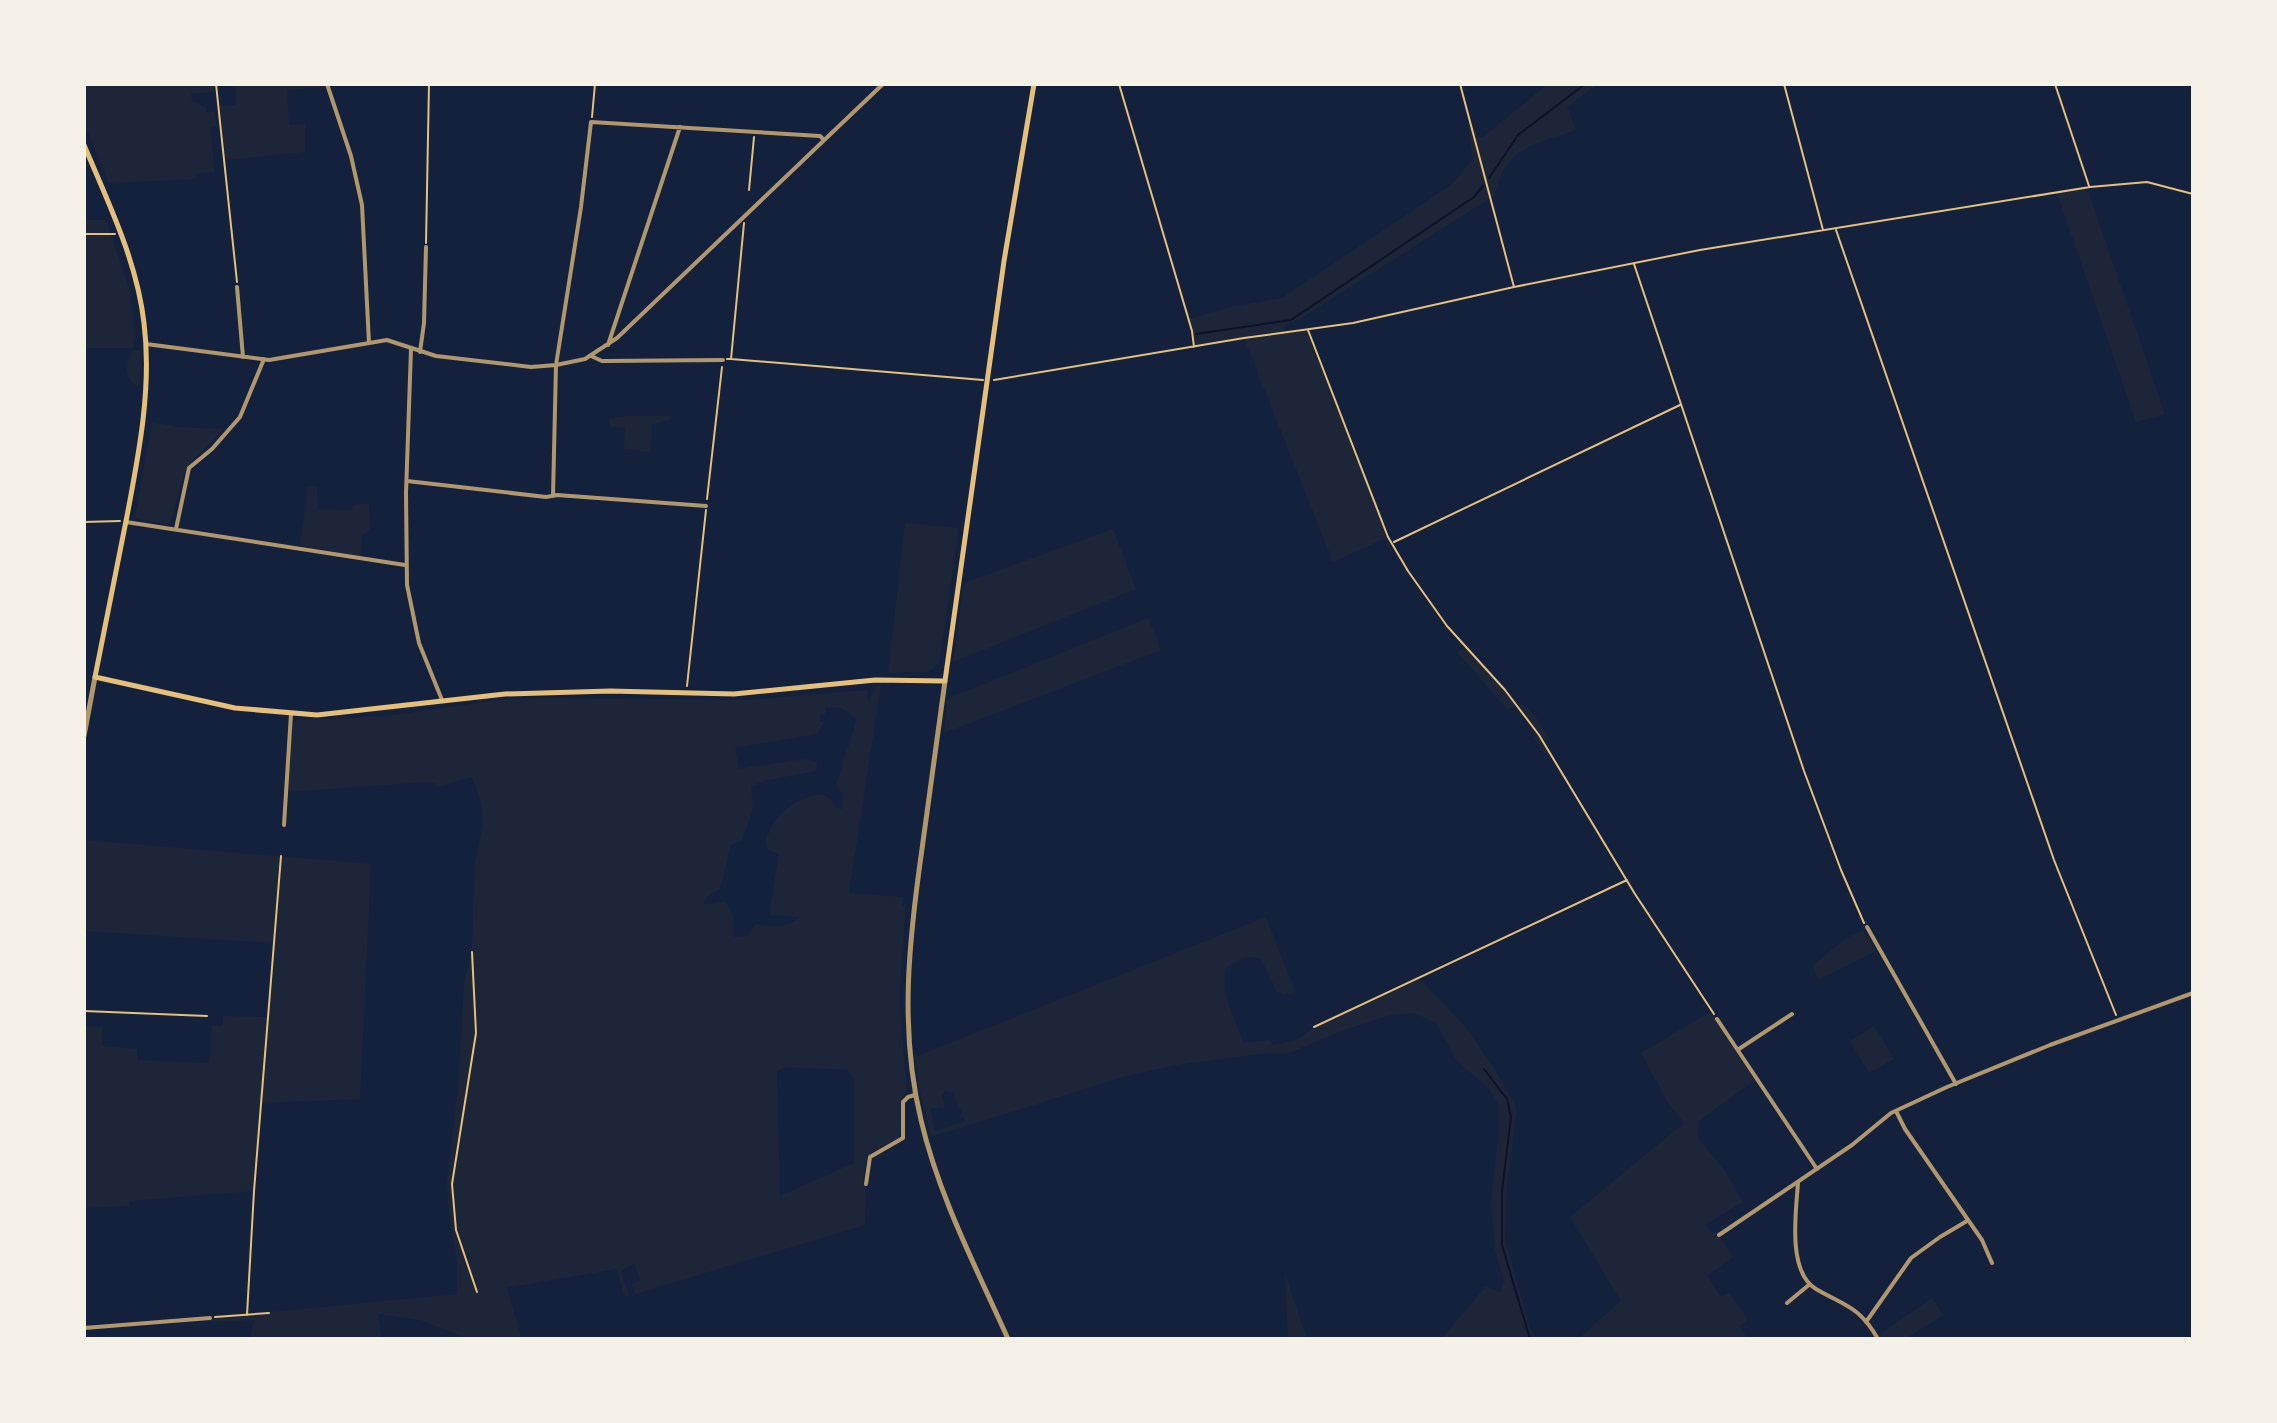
<svg xmlns="http://www.w3.org/2000/svg" width="2277" height="1423" viewBox="0 0 2277 1423" font-family="'Work Sans',sans-serif">
<rect width="100%" height="100%" fill="#14213d"/>
<path fill="#1d2539" fill-rule="evenodd" d="M 84,84 L 213,84 L 213,92 L 191,94 L 192,102 L 206,107 L 206,112 L 215,112 L 217,127 L 210,128 L 215,172 L 196,173 L 196,179 L 109,183 L 84,123 Z
M 236,84 L 323,84 L 324,87 L 287,90 L 289,125 L 305,124 L 305,152 L 226,160 L 220,106 L 236,105 Z
M 1548,84 L 1598,84 L 1567,107 L 1576,130 C 1536,144 1504,147 1495,195 L 1300,319 L 1284,326 L 1284,332 L 1307,329 L 1388,537 L 1333,562 L 1244,338 L 1194,348 L 1188,319 L 1231,307 L 1282,298 L 1451,185 L 1473,159 L 1468,125 L 1473,123 L 1478,137 L 1483,137 Z
M 2087,188 L 2165,414 L 2136,422 L 2057,193 Z
M 84,220 L 106,220 L 130,291 L 136,339 L 133,340 L 133,348 L 84,348 Z
M 133,350 L 141,351 L 140,385 L 137,386 C 124,379 125,361 133,350 Z
M 628,416 L 672,416 L 671,419 L 650,425 L 652,427 L 650,452 L 624,449 L 625,428 L 611,427 L 608,419 Z
M 152,422 L 176,427 L 224,429 L 186,468 L 170,524 L 135,519 Z
M 308,486 L 317,487 L 318,509 L 352,510 L 353,505 L 369,503 L 370,529 L 362,536 L 360,557 L 300,546 Z
M 905,523 L 959,528 L 939,664 L 928,672 L 888,673 Z
M 1113,529 L 1136,589 L 953,662 L 964,583 Z
M 1148,618 L 1161,650 L 944,733 L 947,699 Z
M 1466,647 L 1517,706 L 1523,704 L 1538,720 L 1548,738 L 1543,741 L 1551,753 L 1545,755 L 1534,738 L 1539,735 L 1517,706 L 1507,709 L 1457,652 Z
M 877,685 L 881,685 L 849,893 L 903,897 L 902,906 L 906,906 L 899,999 L 907,1091 C 894,1104 904,1122 898,1138 L 867,1156 L 863,1183 L 866,1184 L 865,1225 L 635,1294 L 631,1284 L 641,1280 L 634,1264 L 621,1271 L 629,1295 L 625,1297 L 616,1269 L 507,1288 L 522,1339 L 469,1339 L 420,1320 L 378,1314 L 382,1339 L 249,1339 L 255,1320 L 209,1322 L 210,1318 L 457,1294 L 457,1259 L 449,1216 L 447,1179 L 459,1080 L 464,981 L 472,952 L 474,867 L 483,824 L 480,798 L 472,777 L 437,787 L 435,783 L 426,782 L 288,792 L 293,724 L 297,720 L 386,716 L 505,699 L 549,698 L 748,700 L 867,690 L 869,701 ZM 839,707 L 857,719 L 836,785 L 843,795 L 842,809 L 837,808 L 828,797 L 820,794 C 791,800 775,814 765,842 L 768,850 L 779,854 L 769,915 L 800,917 C 786,929 773,926 755,924 L 748,936 L 734,937 C 734,921 736,913 724,901 L 714,904 L 703,904 L 707,897 L 720,889 L 731,845 L 742,840 L 753,809 L 751,786 L 768,780 L 816,771 L 817,761 L 803,759 L 739,769 L 735,748 L 817,734 L 824,722 L 820,722 L 820,715 L 825,714 L 825,708 ZM 786,1067 L 848,1070 L 854,1080 L 854,1163 L 780,1196 L 777,1071 Z
M 84,840 L 371,864 L 360,1099 L 261,1103 L 254,1191 L 130,1201 L 129,1206 L 84,1208 L 84,1026 L 103,1027 L 102,1046 L 137,1049 L 137,1060 L 209,1063 L 212,1026 L 223,1026 L 223,1016 L 268,1017 L 273,943 L 84,931 Z
M 1266,917 L 1295,991 L 1284,995 L 1277,992 L 1261,959 C 1247,954 1239,960 1227,967 C 1218,990 1236,1021 1244,1043 L 1270,1040 L 1273,1045 L 1297,1040 L 1314,1027 L 1419,978 L 1469,1031 L 1500,1077 L 1517,1110 L 1507,1188 L 1505,1240 L 1529,1324 L 1536,1339 L 1441,1339 L 1486,1286 L 1500,1293 L 1504,1282 L 1495,1249 L 1491,1202 L 1500,1120 L 1498,1102 L 1489,1089 L 1457,1061 L 1436,1023 L 1414,1013 L 1390,1015 L 1344,1030 L 1289,1053 L 1266,1053 L 1176,1065 L 1126,1076 L 931,1137 L 919,1088 L 915,1057 ZM 946,1090 L 948,1093 L 953,1091 L 962,1113 L 960,1116 L 960,1118 L 964,1116 L 965,1121 L 935,1131 L 931,1108 L 942,1108 L 943,1111 L 945,1106 L 941,1096 Z
M 1863,930 L 1876,951 L 1818,980 L 1813,969 L 1814,964 L 1847,938 Z
M 1712,1011 L 1717,1019 L 1715,1020 L 1755,1080 L 1699,1121 L 1698,1138 L 1726,1172 L 1743,1202 L 1706,1224 L 1712,1234 L 1717,1232 L 1733,1257 L 1707,1276 L 1721,1297 L 1729,1292 L 1748,1320 L 1739,1326 L 1748,1339 L 1578,1339 L 1621,1301 L 1570,1217 L 1684,1123 L 1668,1103 L 1641,1053 Z
M 1874,1026 L 1894,1059 L 1869,1073 L 1850,1041 Z
M 1285,1273 L 1307,1339 L 1288,1339 Z
M 1932,1298 L 1944,1315 L 1905,1339 L 1882,1339 L 1880,1334 Z"/>
<g fill="none" stroke-linecap="round" stroke-linejoin="round">
<path stroke="#0b132b" stroke-width="2" d="M 1489,178 L 1518,135 L 1585,84
M 1196,334 L 1291,320 L 1474,197 L 1483,186
M 1484,1069 L 1507,1099 L 1511,1117 L 1502,1191 L 1502,1245 L 1530,1339"/>
<path stroke="#e5c07b" stroke-width="2" d="M 216,84 L 237,282
M 1119,84 L 1192,331 L 1194,347
M 1460,84 L 1514,287
M 1784,84 L 1823,230
M 2055,84 L 2089,186
M 592,117 L 595,84
M 749,190 L 754,137
M 1836,230 L 2054,860 L 2116,1015
M 84,234 L 115,234
M 426,243 L 429,84
M 1634,264 L 1804,771 L 1841,870 L 1864,923
M 1308,330 L 1388,537 L 1408,571 L 1447,626 L 1505,690 L 1539,735 L 1635,894 L 1714,1014
M 727,359 L 731,359 L 744,223
M 731,359 L 983,380
M 994,380 L 1244,338 L 1353,323 L 1514,287 L 1700,250 L 2090,187 L 2147,182 L 2193,194
M 707,499 L 722,367
M 84,522 L 120,521
M 1394,542 L 1680,405
M 687,686 L 706,510
M 472,952 L 476,1033 L 452,1184 L 456,1230 L 477,1292
M 84,1011 L 207,1016
M 1314,1027 L 1627,880
M 247,1315 L 254,1191 L 281,856
M 215,1317 L 269,1313"/>
<path stroke="#b1986c" stroke-width="4" d="M 327,84 L 351,156 L 362,205 L 369,343
M 237,287 L 243,357
M 146,344 L 269,360 L 387,340 L 436,356 L 531,367 L 556,365 L 585,359 L 617,338 L 883,84
M 608,345 L 680,127
M 411,349 L 406,493 L 407,585 L 419,643 L 442,700
M 420,352 L 424,323 L 426,247
M 591,356 L 602,361 L 723,360
M 407,481 L 546,497 L 557,495 L 706,506
M 553,496 L 556,365 L 581,207 L 591,122 L 820,136 L 824,140
M 126,522 L 405,565
M 176,529 L 189,468 L 212,449 L 240,417 L 264,359
M 284,825 L 291,714
M 1867,927 L 1956,1084
M 1717,1019 L 1817,1169
M 1739,1049 L 1792,1014
M 1896,1111 L 1905,1129 L 1982,1240 L 1992,1263
M 1798,1183 C 1796,1211 1787,1272 1816,1289 C 1845,1306 1859,1306 1878,1339
M 866,1184 L 870,1157 L 903,1138 L 903,1102 L 908,1097 L 915,1095
M 1719,1235 L 1852,1145 L 1891,1113 L 1947,1087 L 2050,1045 L 2193,993
M 1787,1303 L 1810,1284
M 1866,1322 L 1911,1258 L 1940,1237 L 1967,1221
M 84,1328 L 210,1318"/>
<path stroke="#b1986c" stroke-width="5" d="M 945,681 C 937,737 930,793 922,849 C 909,940 899,1029 921,1120 C 939,1197 976,1267 1008,1339
M 84,736 L 95,677"/>
<path stroke="#e5c07b" stroke-width="5" d="M 84,145 C 108,202 137,261 144,323 C 152,387 139,453 127,516 C 116,570 106,623 95,677 L 235,708 L 317,715 L 505,694 L 610,691 L 734,694 L 875,680 L 945,681 L 1004,261 L 1034,84"/>
</g>
<rect width="2277" height="1423" fill="none" stroke="#f6f1e7" stroke-width="172"/>
</svg>
